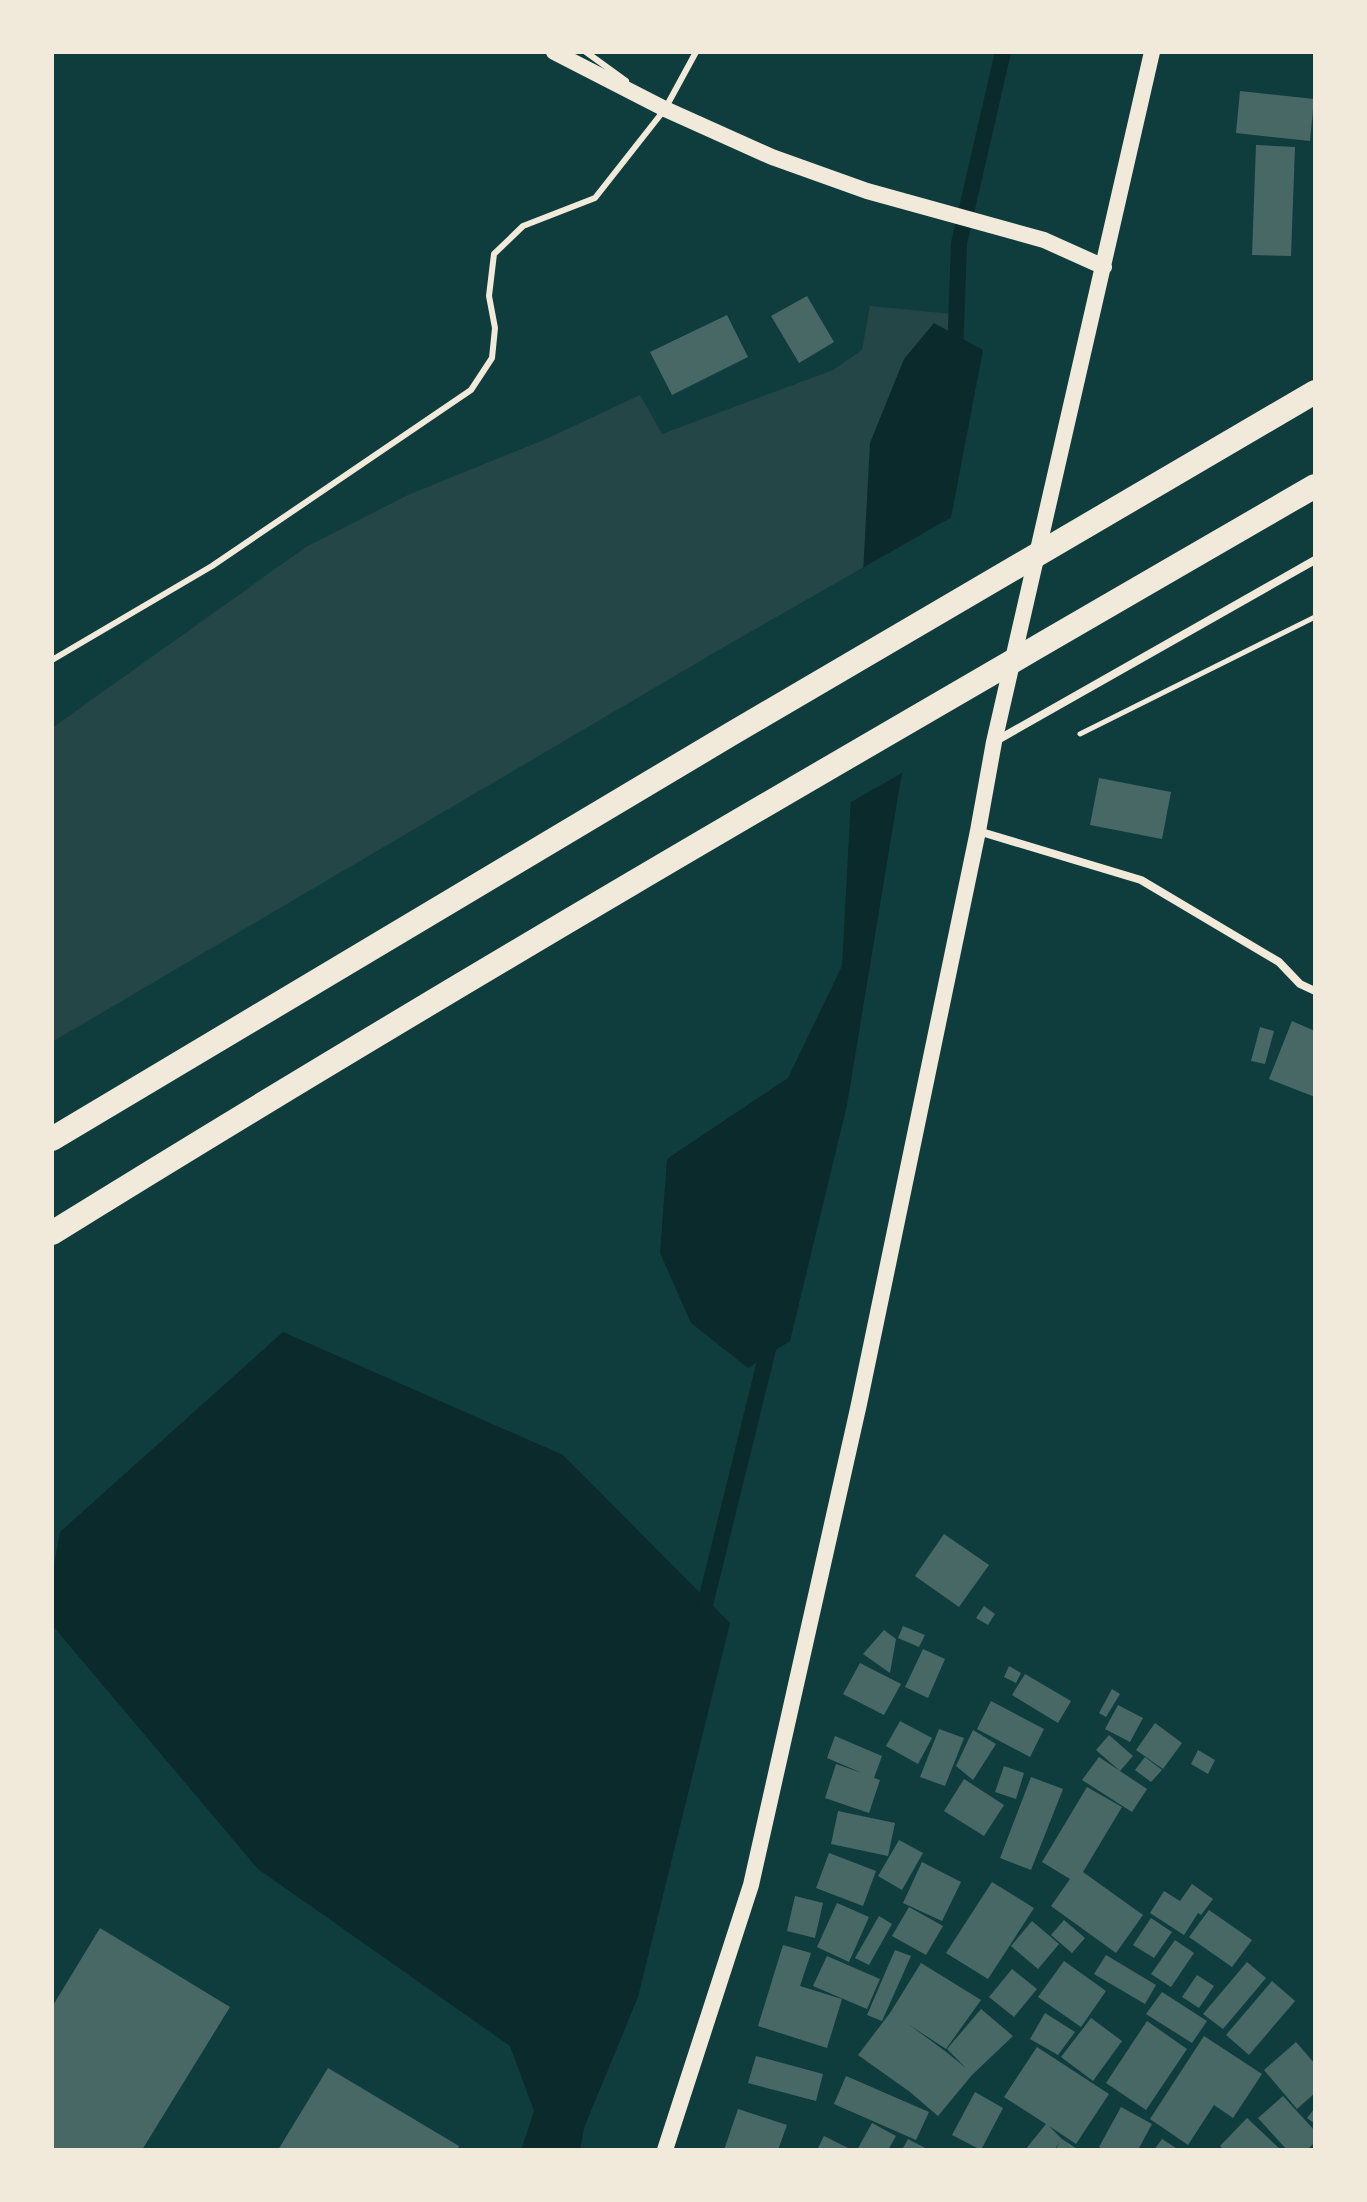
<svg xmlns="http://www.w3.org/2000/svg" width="1367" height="2202" viewBox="0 0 1367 2202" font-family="'IBM Plex Sans',sans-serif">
<rect width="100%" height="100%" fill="#0f3d3e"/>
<path fill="#244646" d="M 870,306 L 953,314 L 897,548 L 724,647 L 52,1042 L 52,728 L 306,547 L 408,495 L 546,439 L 640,395 L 662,434 L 833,370 L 862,350 Z"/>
<path fill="#0a2a2b" d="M 934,323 L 983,350 L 899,790 L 847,1105 L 790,1341 L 748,1368 L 691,1323 L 660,1253 L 667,1159 L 788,1078 L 842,966 L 870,443 L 904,359 Z
M 283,1332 L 563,1455 L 730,1623 L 638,1997 L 584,2128 L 580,2150 L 521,2150 L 534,2111 L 510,2046 L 258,1869 L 52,1625 L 52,1575 L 60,1532 Z"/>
<path fill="#0f3d3e" d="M 957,514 L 907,770 L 846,805 L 859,570 Z"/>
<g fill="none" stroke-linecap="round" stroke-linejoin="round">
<path stroke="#0a2a2b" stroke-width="16" d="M 955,355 L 959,243 L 1003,52
M 702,1617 L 771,1337"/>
</g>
<path fill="#486865" d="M 1240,91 L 1314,99 L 1310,141 L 1236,133 Z
M 1256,145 L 1295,147 L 1291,256 L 1252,255 Z
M 807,296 L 834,342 L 799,363 L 771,316 Z
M 727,315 L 748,357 L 672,395 L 650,352 Z
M 1099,778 L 1171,792 L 1162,839 L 1090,825 Z
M 1292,1021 L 1315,1031 L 1315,1097 L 1269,1079 Z
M 1260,1027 L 1274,1031 L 1265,1064 L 1251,1061 Z
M 944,1534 L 989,1565 L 959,1607 L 915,1576 Z
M 984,1606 L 995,1614 L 988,1625 L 976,1618 Z
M 903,1626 L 925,1635 L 919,1647 L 898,1638 Z
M 884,1630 L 896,1639 L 890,1673 L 863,1654 Z
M 923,1649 L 945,1659 L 928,1698 L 905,1687 Z
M 860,1663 L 901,1684 L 884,1715 L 843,1694 Z
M 1009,1666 L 1021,1673 L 1016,1683 L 1004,1677 Z
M 1025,1674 L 1071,1701 L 1058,1723 L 1012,1695 Z
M 1112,1689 L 1120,1694 L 1106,1717 L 1099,1713 Z
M 991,1701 L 1044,1729 L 1030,1757 L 977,1729 Z
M 1118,1705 L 1143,1718 L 1130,1742 L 1105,1729 Z
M 900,1721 L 932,1738 L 918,1764 L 886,1746 Z
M 1155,1723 L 1182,1743 L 1163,1769 L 1136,1750 Z
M 939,1729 L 964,1738 L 945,1786 L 920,1777 Z
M 973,1730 L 996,1744 L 973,1780 L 956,1766 Z
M 1109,1735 L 1133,1756 L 1120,1771 L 1096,1750 Z
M 835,1736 L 882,1756 L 874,1778 L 880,1780 L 869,1813 L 825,1798 L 836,1764 L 862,1773 L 827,1758 Z
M 1198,1750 L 1215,1760 L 1208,1774 L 1191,1764 Z
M 1099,1757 L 1147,1789 L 1132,1812 L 1082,1780 Z
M 1145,1757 L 1162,1770 L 1151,1782 L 1135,1770 Z
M 1004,1766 L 1024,1773 L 1016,1799 L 995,1792 Z
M 1031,1777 L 1063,1789 L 1031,1870 L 1000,1858 Z
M 964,1779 L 1004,1805 L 984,1836 L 944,1811 Z
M 1087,1787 L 1122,1807 L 1083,1872 L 1143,1915 L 1116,1953 L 1051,1906 L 1070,1879 L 1042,1862 Z
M 838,1811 L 895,1823 L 888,1856 L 831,1844 Z
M 899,1840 L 923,1853 L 902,1890 L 878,1876 Z
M 829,1853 L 876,1871 L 863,1906 L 816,1888 Z
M 922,1862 L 961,1882 L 942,1921 L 903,1903 Z
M 992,1882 L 1034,1908 L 988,1979 L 946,1953 Z
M 1192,1884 L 1213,1899 L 1201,1915 L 1198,1913 L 1184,1935 L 1150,1913 L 1164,1891 L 1180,1901 Z
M 795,1896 L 823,1903 L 815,1938 L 787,1931 Z
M 837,1903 L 869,1917 L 849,1962 L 817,1947 Z
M 909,1907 L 943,1926 L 926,1955 L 892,1936 Z
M 1209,1910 L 1252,1940 L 1232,1967 L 1189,1937 Z
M 879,1916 L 892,1924 L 869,1965 L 855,1958 Z
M 1151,1918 L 1172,1932 L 1154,1958 L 1133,1945 Z
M 1064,1920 L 1085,1938 L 1072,1953 L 1051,1935 Z
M 1032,1921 L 1059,1944 L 1038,1969 L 1011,1946 Z
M 100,1928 L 230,2007 L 142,2150 L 52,2150 L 52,2007 Z
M 1175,1940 L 1194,1953 L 1171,1987 L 1151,1974 Z
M 783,1945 L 811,1953 L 800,1986 L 842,1999 L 827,2048 L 758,2026 Z
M 895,1950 L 911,1956 L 882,2021 L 867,2015 Z
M 1106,1955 L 1156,1985 L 1145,2004 L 1094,1974 Z
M 827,1956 L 880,1979 L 867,2009 L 813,1986 Z
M 1064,1961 L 1106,1991 L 1081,2027 L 1038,1997 Z
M 1247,1962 L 1266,1978 L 1223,2029 L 1203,2014 Z
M 921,1963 L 981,2000 L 946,2049 L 908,2024 L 945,2051 L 941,2056 L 945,2051 L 966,2068 L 947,2049 L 981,2009 L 1013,2036 L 972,2075 L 938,2116 L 910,2092 L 858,2055 L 890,2013 Z
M 1012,1969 L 1037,1989 L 1014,2017 L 989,1997 Z
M 1197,1975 L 1214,1986 L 1199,2008 L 1182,1997 Z
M 1272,1981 L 1295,2001 L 1249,2055 L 1226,2035 Z
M 1162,1992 L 1207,2021 L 1192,2043 L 1146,2014 Z
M 1045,2013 L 1075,2032 L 1058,2055 L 1030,2039 Z
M 1091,2018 L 1122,2041 L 1093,2081 L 1061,2057 Z
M 1147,2021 L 1187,2049 L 1146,2110 L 1106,2083 Z
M 1204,2036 L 1262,2074 L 1233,2118 L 1214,2105 L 1188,2145 L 1150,2119 Z
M 1296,2042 L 1315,2064 L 1315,2093 L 1297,2109 L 1264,2070 Z
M 1037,2047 L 1109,2094 L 1076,2144 L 1049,2126 L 1062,2139 L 1079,2150 L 1055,2150 L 1060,2142 L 1054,2150 L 1025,2150 L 1046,2124 L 1004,2097 Z
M 756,2056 L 823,2074 L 816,2101 L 748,2083 Z
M 328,2068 L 459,2146 L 457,2150 L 278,2150 Z
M 846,2076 L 929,2112 L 916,2140 L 834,2104 Z
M 975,2092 L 1003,2108 L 981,2150 L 952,2135 Z
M 1283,2096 L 1315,2131 L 1315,2142 L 1307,2150 L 1287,2150 L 1258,2118 Z
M 1121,2107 L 1152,2124 L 1138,2150 L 1104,2150 L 1099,2147 Z
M 1315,2108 L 1315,2124 L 1307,2118 Z
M 738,2109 L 787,2125 L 778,2150 L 724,2150 Z
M 1247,2118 L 1281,2150 L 1224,2150 L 1220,2146 Z
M 872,2123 L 896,2136 L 888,2150 L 857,2150 Z
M 824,2136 L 852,2150 L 817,2150 Z
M 908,2139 L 929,2150 L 902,2150 Z
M 1162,2139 L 1179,2150 L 1154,2150 Z"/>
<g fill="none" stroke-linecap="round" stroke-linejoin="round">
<path stroke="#f1e9da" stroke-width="5" d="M 1080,734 L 1315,617"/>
<path stroke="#f1e9da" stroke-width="6" d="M 586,52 L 626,81
M 52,660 L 212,566 L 471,390 L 492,358 L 495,328 L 489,296 L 494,254 L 523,226 L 595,198 L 665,109 L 696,52"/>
<path stroke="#f1e9da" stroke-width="8" d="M 994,742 L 1315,560
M 978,831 L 1141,880 L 1279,962 L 1300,984 L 1315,991"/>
<path stroke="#f1e9da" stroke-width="16" d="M 554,52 L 665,109 L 772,157 L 867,191 L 1044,240 L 1104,267
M 665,2150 L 751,1885 L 859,1404 L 978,831 L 994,742 L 1152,52"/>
<path stroke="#f1e9da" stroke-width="24" d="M 52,1139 L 731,734 L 1315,392
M 52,1233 C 468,975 892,731 1315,486"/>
</g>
<rect width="1367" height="2202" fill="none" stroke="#f1e9da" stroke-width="108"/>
</svg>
